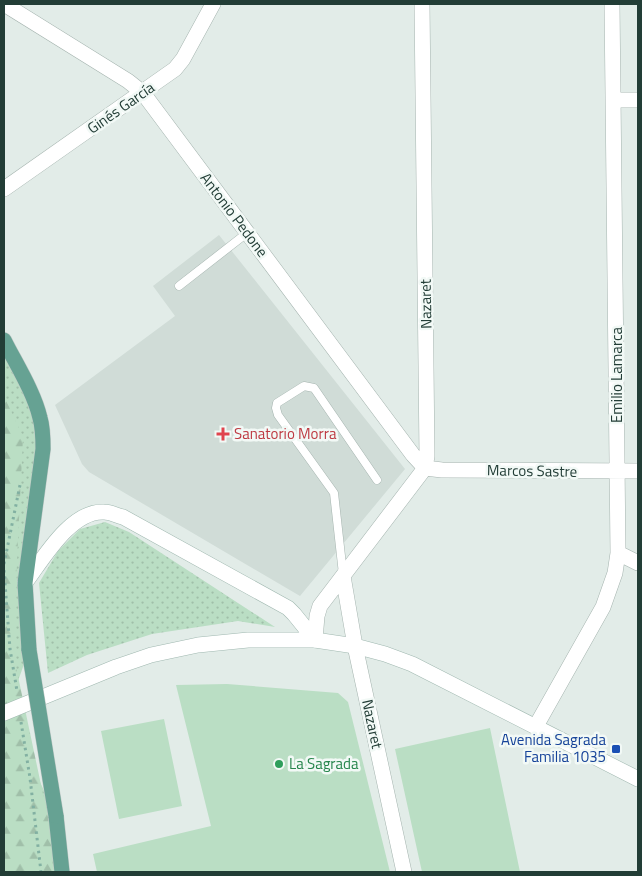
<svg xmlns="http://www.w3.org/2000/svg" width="642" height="876" viewBox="0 0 642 876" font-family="'Titillium Web',sans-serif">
<defs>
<pattern id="green-dots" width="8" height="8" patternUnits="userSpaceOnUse" patternTransform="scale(1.25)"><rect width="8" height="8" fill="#badec4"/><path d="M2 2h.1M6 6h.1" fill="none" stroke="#a0bfa9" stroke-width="1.8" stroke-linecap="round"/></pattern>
<pattern id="forest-firs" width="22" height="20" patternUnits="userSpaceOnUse" patternTransform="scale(1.25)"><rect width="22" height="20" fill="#badec4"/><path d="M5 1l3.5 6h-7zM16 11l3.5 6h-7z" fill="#a0bfa9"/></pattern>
</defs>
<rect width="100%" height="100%" fill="#e2ece8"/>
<path fill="#d0dcd7" d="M 219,235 L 405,469 L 300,596 L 89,472 L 82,464 L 55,405 L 175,316 L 153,286 Z"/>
<path fill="url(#green-dots)" d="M 4,340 L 41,420 L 25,583 L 29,650 L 7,712 L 56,816 L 62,872 L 4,872 Z
M 105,522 L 129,532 L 275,627 L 238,621 L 152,634 L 87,655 L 48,673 L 39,583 L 58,551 L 80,529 Z"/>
<path fill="url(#forest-firs)" d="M 4,396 L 23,437 L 15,602 L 15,662 L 51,832 L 53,872 L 4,872 Z"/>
<path fill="#badec4" d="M 227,684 L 338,693 L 348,702 L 390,872 L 97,872 L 93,854 L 211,826 L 176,685 Z
M 164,719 L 182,806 L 119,819 L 101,731 Z
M 490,728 L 520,872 L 422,872 L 395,749 Z"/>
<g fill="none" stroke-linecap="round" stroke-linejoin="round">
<defs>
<path id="service" d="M 179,286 L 247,233
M 343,574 L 334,493 L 278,415 L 276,408 L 277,403 L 304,386 L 314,388 L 377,480"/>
<path id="minor" d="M 4,4 L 128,81 L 143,93 L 413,455 L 425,468
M 614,100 L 638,100
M 4,189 L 175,69 L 183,59 L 213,4
M 425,468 L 442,470 L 638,471
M 618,553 L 638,563
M 343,576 L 355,646 L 404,872
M 315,640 L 317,616 L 320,606 L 425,468 L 427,456 L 422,4
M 536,726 L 603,607 L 615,573 L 618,553 L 612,4"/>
<path id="secondary" d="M 25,583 C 43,559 71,510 104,512 C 111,512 117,516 123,517 L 288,608 L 294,614 L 315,640
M 4,713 L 116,667 L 151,655 L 198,645 L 248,640 L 315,640 L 355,646 L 385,654 L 412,664 L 638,779"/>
<path id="primary" d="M 4,340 C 16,364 34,392 40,418 C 43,428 43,439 43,449 L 25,583 L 29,650
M 56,816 L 62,872"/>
</defs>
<use href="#service" stroke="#a5b4af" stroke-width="9"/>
<use href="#minor" stroke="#a5b4af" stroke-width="16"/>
<use href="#secondary" stroke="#a0b8b0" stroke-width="16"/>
<use href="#primary" stroke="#c1c9c7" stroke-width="16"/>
<path stroke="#82b0a2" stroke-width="3" stroke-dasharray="2.5 4" stroke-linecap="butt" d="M 4,564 L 20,485
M 4,570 L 10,649 L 17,691
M 21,722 L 30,778 L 41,872"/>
<use href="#service" stroke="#fff" stroke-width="8"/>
<use href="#minor" stroke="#fff" stroke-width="15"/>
<use href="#secondary" stroke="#fff" stroke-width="15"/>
<use href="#primary" stroke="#66a293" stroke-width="15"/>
<defs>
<path id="primary-bridge" d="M 29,650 L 56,816"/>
</defs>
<use href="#primary-bridge" stroke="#c1c9c7" stroke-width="16" stroke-linecap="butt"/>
<use href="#primary-bridge" stroke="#66a293" stroke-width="15"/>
</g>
<path fill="#e0444e" stroke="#f2f9f6" stroke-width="2" d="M220.5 426.5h5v5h5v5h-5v5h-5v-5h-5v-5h5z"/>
<rect fill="#1a4fb4" stroke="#f2f9f6" stroke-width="2" x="611" y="744" width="10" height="10" rx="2.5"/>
<circle fill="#2e9e5b" stroke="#f2f9f6" stroke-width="2" cx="279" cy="764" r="5"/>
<g text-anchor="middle" stroke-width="5" stroke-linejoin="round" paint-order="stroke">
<g font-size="15" fill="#223d36" stroke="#f2f9f6">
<text transform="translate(121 108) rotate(-35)" y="5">Ginés García</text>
<text transform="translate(234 215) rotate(53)" y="5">Antonio Pedone</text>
<text transform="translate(426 304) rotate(-91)" y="5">Nazaret</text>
<text transform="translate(617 375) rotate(-90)" y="5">Emilio Lamarca</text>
<text transform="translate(532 471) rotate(1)" y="5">Marcos Sastre</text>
<text transform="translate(372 724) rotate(78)" y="5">Nazaret</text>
</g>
<g font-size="15" fill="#be3a42" stroke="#f2f9f6" text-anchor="start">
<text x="234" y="439">Sanatorio Morra</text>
</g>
<g font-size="15" fill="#164399" stroke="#f2f9f6" text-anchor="end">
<text x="606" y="745">Avenida Sagrada<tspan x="606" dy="17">Familia 1035</tspan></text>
</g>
<g font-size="15" fill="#27864d" stroke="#f2f9f6" text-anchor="start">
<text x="289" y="769">La Sagrada</text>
</g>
</g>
<rect width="642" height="876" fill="none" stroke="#223d36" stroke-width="10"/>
</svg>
